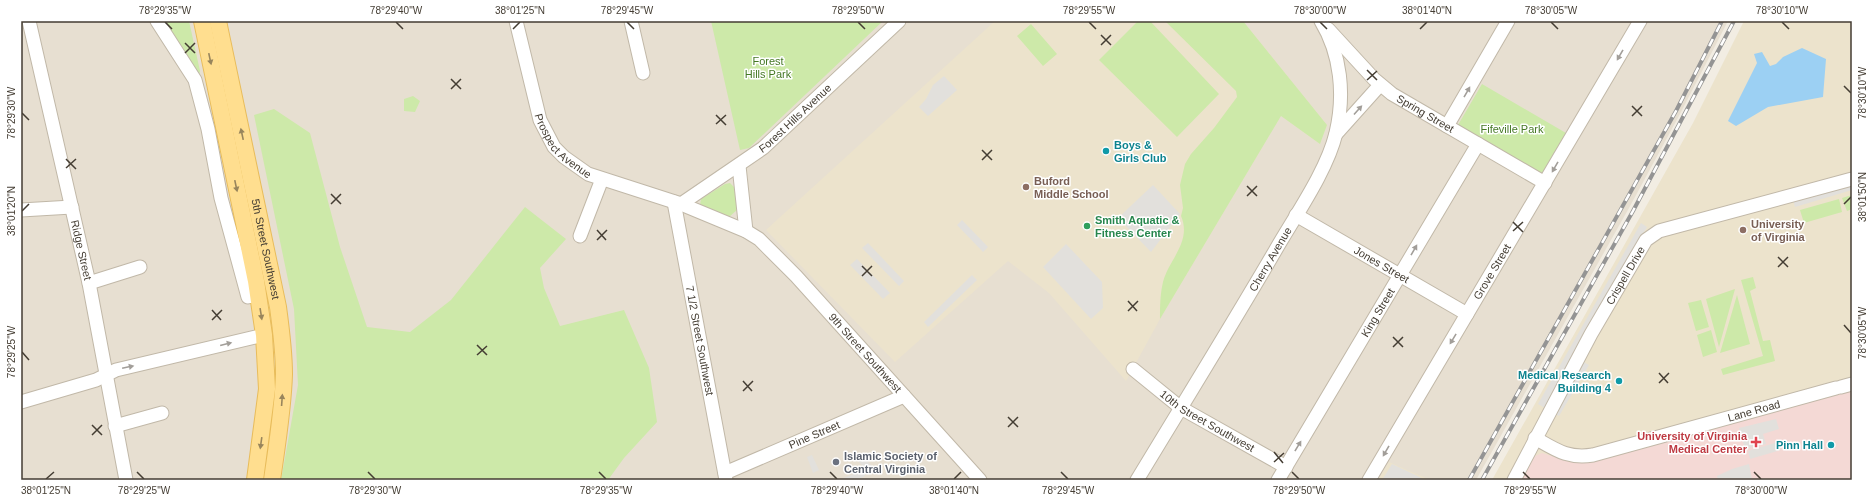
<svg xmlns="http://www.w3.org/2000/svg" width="1873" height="501" viewBox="0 0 1873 501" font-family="Helvetica,sans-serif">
<rect width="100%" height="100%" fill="#f2ede3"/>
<path fill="#e7dfd1" d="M 21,21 L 1728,21 L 1680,114 L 1629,208 L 1476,480 L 21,480 Z"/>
<path fill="#ece3cc" d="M 995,21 L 1243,21 L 1327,125 L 1320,144 L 1281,116 L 1160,319 L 1126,381 L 1049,293 L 1008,261 L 895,362 L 766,230 Z
M 1744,21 L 1852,21 L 1852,480 L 1492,480 L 1693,123 Z
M 1389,462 L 1430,480 L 1378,480 Z"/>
<path fill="#f4d9d5" d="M 1852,391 L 1852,480 L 1521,480 L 1535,456 L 1542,453 L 1568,461 L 1590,461 Z"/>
<path fill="#cde9a9" d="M 160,21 L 189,21 L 200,71 L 199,76 Z
M 711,21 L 883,21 L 749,148 L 740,150 Z
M 1138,21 L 1150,21 L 1219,94 L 1177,137 L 1099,60 Z
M 1165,21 L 1243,21 L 1327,125 L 1320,144 L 1281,116 L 1160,319 C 1160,307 1160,295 1163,282 C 1169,259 1192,242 1181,216 L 1183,208 L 1180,185 L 1185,164 L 1191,154 L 1214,128 L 1237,97 L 1236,91 Z
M 1031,24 L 1057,54 L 1043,66 L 1017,36 Z
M 1482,84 L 1566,133 L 1542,174 L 1458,125 Z
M 413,96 L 420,101 L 415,112 L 404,111 L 404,99 Z
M 274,109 L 310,133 L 340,247 L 367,327 L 410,332 L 451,300 L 525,207 L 566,239 L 540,268 L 544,288 L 560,326 L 624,310 L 649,368 L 657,422 L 624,458 L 608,480 L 281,480 L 298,385 L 294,309 L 254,115 Z
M 730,183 L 736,189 L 737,210 L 729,217 L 700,205 L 701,199 L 725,184 Z
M 1852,195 L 1852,209 L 1847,211 L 1842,198 Z
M 1839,199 L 1842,212 L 1804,223 L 1800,210 Z
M 1753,277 L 1756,288 L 1750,291 L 1763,341 L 1770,340 L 1775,361 L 1723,375 L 1721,369 L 1763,356 L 1741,280 Z
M 1735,289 L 1719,347 L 1706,299 Z
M 1737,295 L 1750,344 L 1720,353 Z
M 1701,300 L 1709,327 L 1696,331 L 1688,303 Z
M 1711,330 L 1717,352 L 1703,357 L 1697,335 Z"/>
<path fill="#e2e0dc" d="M 944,76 L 957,90 L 928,116 L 919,107 L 926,99 L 933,85 Z
M 1852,184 L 1852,190 L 1795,207 L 1793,200 Z
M 1153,185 L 1180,214 L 1151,252 L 1118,218 Z
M 962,220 L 988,247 L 983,252 L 957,225 Z
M 1641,223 L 1647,227 L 1573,356 L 1589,365 L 1559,416 L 1538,404 Z
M 868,243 L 904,281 L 899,286 L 862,248 Z
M 1066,244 L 1102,282 L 1103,308 L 1091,319 L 1043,267 Z
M 857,259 L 890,293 L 883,299 L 850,265 Z
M 972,275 L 977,280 L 928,327 L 924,322 Z
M 1776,419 L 1779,429 L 1763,434 L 1766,444 L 1745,449 L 1739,428 Z
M 1778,442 L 1781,450 L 1750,459 L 1748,451 Z
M 812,455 L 819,470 L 813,473 L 807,457 Z
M 861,455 L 874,468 L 869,472 L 857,460 Z
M 1392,464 L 1426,480 L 1382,480 Z
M 1749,464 L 1752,479 L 1718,480 L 1717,476 L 1732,469 Z
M 863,470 L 865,476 L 857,480 L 839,480 Z"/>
<path fill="#9cd0f3" d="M 1802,48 L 1826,59 L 1823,97 L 1768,107 L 1736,126 L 1728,121 L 1757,63 L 1754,54 L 1762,52 L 1770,66 L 1776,64 L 1783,57 Z"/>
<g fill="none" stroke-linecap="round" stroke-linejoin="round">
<defs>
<g id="minor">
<path id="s1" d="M 29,21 L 89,283 L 126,480"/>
<path d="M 157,21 L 195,80 L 208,129 L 221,198 L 248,297 L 258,295"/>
<path id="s2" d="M 516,21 L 540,120 L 554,147 L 564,157 L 588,174 L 681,204 L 746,231 L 759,239 L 796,276 L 980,480"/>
<path d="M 631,21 L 643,73"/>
<path id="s3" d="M 1328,29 L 1374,79 L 1392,94 L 1545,183"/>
<path d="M 1447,126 L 1508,21"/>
<path d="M 1336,134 L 1380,85"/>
<path d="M 739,166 L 746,231"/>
<path id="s4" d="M 674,202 L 726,480"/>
<path id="s5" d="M 681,204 L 763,148 L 899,21"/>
<path d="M 21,210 L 72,207"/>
<path id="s6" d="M 1296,215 L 1467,314"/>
<path d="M 580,236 L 602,179"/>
<path d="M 89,283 L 140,267"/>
<path id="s7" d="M 1133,369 L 1181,408 L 1286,467"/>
<path d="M 1841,387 L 1852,384"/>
<path d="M 21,402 L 96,380 L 116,370 L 264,335"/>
<path d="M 115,426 L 162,413"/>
<path id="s8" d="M 1535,438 C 1556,450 1568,459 1593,455 L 1836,388"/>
<path id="s9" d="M 725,473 L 904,396"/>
<path id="s10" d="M 1137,480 C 1183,404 1230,328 1275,251 C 1295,216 1327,171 1336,133 C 1345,95 1341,54 1321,21"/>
<path id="s11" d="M 1278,480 L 1478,144"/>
<path id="s12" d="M 1369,480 L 1640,21"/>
<path id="s13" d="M 1514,480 L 1591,334 L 1646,240 L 1659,231 L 1852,179"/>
</g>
<g id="major">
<path d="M 202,21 L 256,281 L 264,335 L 267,389 L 255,480"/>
<path id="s14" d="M 218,21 L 278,307 C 281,329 284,351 284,374 C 283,409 277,445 272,480"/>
</g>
</defs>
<use href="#minor" stroke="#c1b8a8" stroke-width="15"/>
<use href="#major" stroke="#e8bc5b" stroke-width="18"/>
<use href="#minor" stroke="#fff" stroke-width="13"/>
<use href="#major" stroke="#ffde8f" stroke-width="16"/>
<defs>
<path id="rail" d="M 1469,480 L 1676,111 L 1722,21
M 1482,480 L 1633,211 L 1734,21"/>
</defs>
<use href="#rail" stroke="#949494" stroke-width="4"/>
<use href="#rail" stroke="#fff" stroke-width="2.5" stroke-dasharray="8" stroke-linecap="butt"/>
</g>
<defs><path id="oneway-solid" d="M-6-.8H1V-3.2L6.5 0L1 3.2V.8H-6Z"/></defs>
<g fill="#a29e99">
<use href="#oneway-solid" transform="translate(1620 55) rotate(120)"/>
<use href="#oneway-solid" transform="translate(1467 92) rotate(-60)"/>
<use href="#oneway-solid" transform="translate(1358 110) rotate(-48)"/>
<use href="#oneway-solid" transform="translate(1555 167) rotate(120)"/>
<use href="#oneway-solid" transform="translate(1414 250) rotate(-60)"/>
<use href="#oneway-solid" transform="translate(1453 339) rotate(121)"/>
<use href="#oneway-solid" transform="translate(226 344) rotate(-14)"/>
<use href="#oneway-solid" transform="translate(128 367) rotate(-12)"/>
<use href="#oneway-solid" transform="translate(1298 446) rotate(-59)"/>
<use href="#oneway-solid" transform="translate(1386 451) rotate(120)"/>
</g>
<g fill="#98855c">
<use href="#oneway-solid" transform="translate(210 59) rotate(78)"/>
<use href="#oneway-solid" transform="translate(242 134) rotate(-102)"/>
<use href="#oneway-solid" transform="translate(236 186) rotate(78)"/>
<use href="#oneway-solid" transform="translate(261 314) rotate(81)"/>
<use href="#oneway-solid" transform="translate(282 400) rotate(-86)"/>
<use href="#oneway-solid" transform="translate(261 443) rotate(98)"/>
</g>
<path fill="none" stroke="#443d33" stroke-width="1.5" d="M 165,22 L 172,29M 396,22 L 403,29M 627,22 L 634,29M 858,22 L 865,29M 1089,22 L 1096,29M 1320,22 L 1327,29M 1551,22 L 1558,29M 1782,22 L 1789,29M 513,29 L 520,22M 1420,29 L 1427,22M 1101,35 L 1111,45M 185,43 L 195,53M 1101,45 L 1111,35M 185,53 L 195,43M 1367,70 L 1377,80M 451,79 L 461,89M 1367,80 L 1377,71M 1844,86 L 1851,93M 451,89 L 461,79M 1632,106 L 1642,116M 22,113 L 29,120M 716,115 L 726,125M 1632,116 L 1642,106M 716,124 L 726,115M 982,150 L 992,160M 66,159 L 76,169M 982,160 L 992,150M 66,168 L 76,159M 1247,186 L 1257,196M 331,194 L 341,204M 1247,196 L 1257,186M 331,204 L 341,194M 1844,204 L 1851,197M 22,211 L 29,204M 1513,222 L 1523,232M 597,230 L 606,240M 1513,231 L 1523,222M 597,240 L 607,230M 1778,257 L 1788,267M 862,266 L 872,276M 1778,267 L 1788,257M 862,276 L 872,266M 1128,301 L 1137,311M 212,310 L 221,320M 1128,311 L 1138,301M 212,320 L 222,310M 1844,325 L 1851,333M 1393,337 L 1403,347M 477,345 L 487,355M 1393,347 L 1403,337M 22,352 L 29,360M 477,355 L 487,346M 1659,373 L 1668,383M 743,381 L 752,391M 1659,383 L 1669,373M 743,391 L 753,381M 1008,417 L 1018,427M 92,425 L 102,435M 1008,427 L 1018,417M 92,435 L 102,425M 1274,452 L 1283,463M 1274,462 L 1284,453M 137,472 L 144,479M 368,472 L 375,479M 599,472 L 606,479M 830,472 L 837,479M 1061,472 L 1068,479M 1292,472 L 1299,479M 1523,472 L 1530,479M 1754,472 L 1761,479M 46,479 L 54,472M 954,479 L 961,472"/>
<g fill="#0f9aa8" stroke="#fff" stroke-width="1.5">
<circle cx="1106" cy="151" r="4"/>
<circle cx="1619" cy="381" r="4"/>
<circle cx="1831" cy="445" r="4"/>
</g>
<g fill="#8d6e63" stroke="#fff" stroke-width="1.5">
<circle cx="1026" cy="187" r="4"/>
<circle cx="1743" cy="230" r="4"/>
</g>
<circle fill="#2e9e5b" stroke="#fff" stroke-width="1.5" cx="1087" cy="226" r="4"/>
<path fill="#e0444e" stroke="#fff" stroke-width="1.5" d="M1754 436h4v4h4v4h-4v4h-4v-4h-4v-4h4z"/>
<circle fill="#6b7280" stroke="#fff" stroke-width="1.5" cx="836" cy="462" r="4"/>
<g text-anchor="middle" stroke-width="3" stroke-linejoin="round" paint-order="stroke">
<g font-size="11" fill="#457825" stroke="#fff">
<text x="768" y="65">Forest<tspan x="768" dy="13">Hills Park</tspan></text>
<text x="1512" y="133">Fifeville Park</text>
</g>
<g font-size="11" fill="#443d33" stroke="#fff">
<text dy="4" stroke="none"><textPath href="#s3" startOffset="130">Spring Street</textPath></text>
<text dy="4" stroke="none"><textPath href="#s5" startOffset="143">Forest Hills Avenue</textPath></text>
<text dy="4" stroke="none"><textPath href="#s2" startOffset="137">Prospect Avenue</textPath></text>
<text dy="4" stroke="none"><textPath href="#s14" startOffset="233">5th Street Southwest</textPath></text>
<text dy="4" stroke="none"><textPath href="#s1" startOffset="235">Ridge Street</textPath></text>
<text dy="4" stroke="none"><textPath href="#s10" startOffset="258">Cherry Avenue</textPath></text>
<text dy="4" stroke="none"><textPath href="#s6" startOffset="99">Jones Street</textPath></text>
<text dy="4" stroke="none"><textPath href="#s12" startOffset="242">Grove Street</textPath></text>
<text dy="4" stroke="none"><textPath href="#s13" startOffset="233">Crispell Drive</textPath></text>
<text dy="4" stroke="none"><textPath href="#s11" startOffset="195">King Street</textPath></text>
<text dy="4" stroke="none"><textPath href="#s4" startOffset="141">7 1/2 Street Southwest</textPath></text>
<text dy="4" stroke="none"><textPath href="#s2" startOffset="515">9th Street Southwest</textPath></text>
<text dy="4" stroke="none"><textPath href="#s8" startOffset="229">Lane Road</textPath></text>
<text dy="4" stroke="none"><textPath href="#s7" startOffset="91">10th Street Southwest</textPath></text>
<text dy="4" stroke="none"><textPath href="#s9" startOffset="97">Pine Street</textPath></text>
</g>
<g font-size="11" font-weight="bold" fill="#0d838f" stroke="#fff" text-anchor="end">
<text x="1114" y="149" text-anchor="start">Boys &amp;<tspan x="1114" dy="13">Girls Club</tspan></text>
<text x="1611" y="379">Medical Research<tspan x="1611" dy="13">Building 4</tspan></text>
<text x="1823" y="449">Pinn Hall</text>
</g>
<g font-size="11" font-weight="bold" fill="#785e54" stroke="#fff" text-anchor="start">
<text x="1034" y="185">Buford<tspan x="1034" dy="13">Middle School</tspan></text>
<text x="1751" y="228">University<tspan x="1751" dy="13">of Virginia</tspan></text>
</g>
<g font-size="11" font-weight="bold" fill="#27864d" stroke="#fff" text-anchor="start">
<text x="1095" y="224">Smith Aquatic &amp;<tspan x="1095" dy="13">Fitness Center</tspan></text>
</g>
<g font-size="11" font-weight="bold" fill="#be3a42" stroke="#fff" text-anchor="end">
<text x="1747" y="440">University of Virginia<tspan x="1747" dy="13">Medical Center</tspan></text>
</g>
<g font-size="11" font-weight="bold" fill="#5b616d" stroke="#fff" text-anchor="start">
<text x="844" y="460">Islamic Society of<tspan x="844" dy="13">Central Virginia</tspan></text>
</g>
</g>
<rect width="1873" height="501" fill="none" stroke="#ffffff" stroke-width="44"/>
<rect x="22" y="22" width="1829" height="457" fill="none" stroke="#443d33" stroke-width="1.5"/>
<g font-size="10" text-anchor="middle" fill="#443d33">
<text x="165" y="14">78°29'35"W</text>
<text x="396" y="14">78°29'40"W</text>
<text x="520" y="14">38°01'25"N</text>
<text x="627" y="14">78°29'45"W</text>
<text x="858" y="14">78°29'50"W</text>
<text x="1089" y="14">78°29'55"W</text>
<text x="1320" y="14">78°30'00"W</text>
<text x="1427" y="14">38°01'40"N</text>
<text x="1551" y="14">78°30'05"W</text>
<text x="1782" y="14">78°30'10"W</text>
<text transform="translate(1862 93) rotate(-90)" y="4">78°30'10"W</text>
<text transform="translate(11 113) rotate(-90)" y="4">78°29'30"W</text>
<text transform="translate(1862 197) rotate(-90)" y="4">38°01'50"N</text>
<text transform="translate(11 211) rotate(-90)" y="4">38°01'20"N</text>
<text transform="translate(1862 333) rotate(-90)" y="4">78°30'05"W</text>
<text transform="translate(11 352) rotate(-90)" y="4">78°29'25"W</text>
<text x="46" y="494">38°01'25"N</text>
<text x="144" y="494">78°29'25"W</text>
<text x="375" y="494">78°29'30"W</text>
<text x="606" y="494">78°29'35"W</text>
<text x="837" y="494">78°29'40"W</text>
<text x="954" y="494">38°01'40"N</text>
<text x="1068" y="494">78°29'45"W</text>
<text x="1299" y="494">78°29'50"W</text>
<text x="1530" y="494">78°29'55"W</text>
<text x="1761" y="494">78°30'00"W</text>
</g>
</svg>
